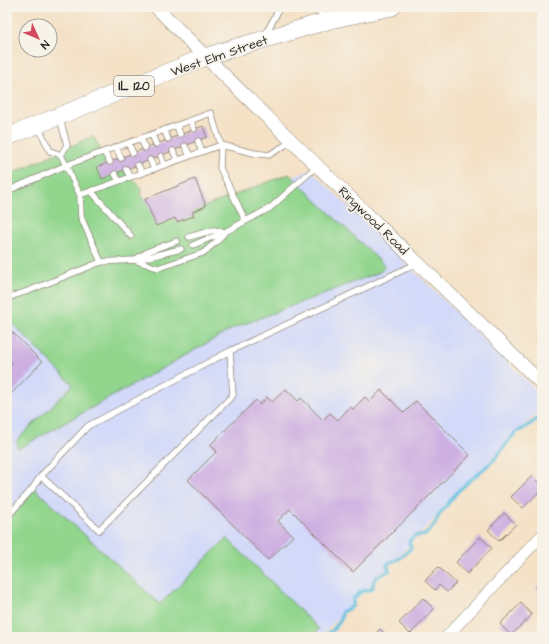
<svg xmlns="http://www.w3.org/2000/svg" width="549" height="644" viewBox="0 0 549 644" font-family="'Architects Daughter',sans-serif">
<rect width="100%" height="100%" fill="#f7f3e8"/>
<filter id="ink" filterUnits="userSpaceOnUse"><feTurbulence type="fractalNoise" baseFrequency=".025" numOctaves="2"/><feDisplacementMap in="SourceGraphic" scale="8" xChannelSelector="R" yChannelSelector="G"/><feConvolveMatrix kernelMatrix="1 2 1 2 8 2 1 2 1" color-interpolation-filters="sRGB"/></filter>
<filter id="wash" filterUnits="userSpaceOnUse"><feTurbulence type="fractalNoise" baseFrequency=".012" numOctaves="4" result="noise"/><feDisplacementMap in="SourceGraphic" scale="16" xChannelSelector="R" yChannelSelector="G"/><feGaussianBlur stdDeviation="0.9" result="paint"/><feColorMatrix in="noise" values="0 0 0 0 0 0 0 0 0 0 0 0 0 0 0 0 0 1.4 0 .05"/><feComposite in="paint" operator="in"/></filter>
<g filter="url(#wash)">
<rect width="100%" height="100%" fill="#f4e1c6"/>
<path fill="#d2d9f9" d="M 88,150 L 173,221 L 311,170 L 542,396 L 542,407 L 320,637 L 7,637 L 7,182 Z"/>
<path fill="#92d68e" stroke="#5e805c" d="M 93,136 L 108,163 L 123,168 L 142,189 L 140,196 L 169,220 L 289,174 L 385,266 L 380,272 L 234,328 L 18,449 L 17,440 L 73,385 L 7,318 L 7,176 Z
M 35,489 L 160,604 L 227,538 L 319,629 L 311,637 L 7,637 L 7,522 Z"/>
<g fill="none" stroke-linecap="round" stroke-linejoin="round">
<path stroke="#62c0e0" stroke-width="3.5" d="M 326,637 L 329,632 L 333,630 L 341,619 L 342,612 L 353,606 L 353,599 L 360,592 L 372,589 L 375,578 L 389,571 L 387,564 L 400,558 L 411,548 L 409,541 L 415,536 L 425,535 L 435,524 L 439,515 L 458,491 L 494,460 L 515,433 L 526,427 L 541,416"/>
</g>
<g id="blocks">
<path fill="#cdafe1" d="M 203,126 L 207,137 L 102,179 L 97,167 Z
M 195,179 L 206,206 L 192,212 L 194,216 L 177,222 L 175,218 L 156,226 L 145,199 Z
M 7,327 L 42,362 L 7,398 L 7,368 L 12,363 L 7,357 Z
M 286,389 L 298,401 L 301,398 L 323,420 L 330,413 L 338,420 L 350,407 L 353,409 L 365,397 L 370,402 L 381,390 L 404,413 L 416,401 L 470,455 L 353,572 L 290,509 L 278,521 L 293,536 L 268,560 L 188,480 L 217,451 L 210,445 L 256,400 L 260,405 L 267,397 L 272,402 Z
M 532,476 L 542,486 L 542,489 L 523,508 L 511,497 Z
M 504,513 L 516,524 L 499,541 L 488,530 Z
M 480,537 L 492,548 L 467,574 L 456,562 Z
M 438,567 L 456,583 L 447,592 L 439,585 L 435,590 L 425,581 Z
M 542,582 L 542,603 L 538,599 L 542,594 L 536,588 Z
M 423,598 L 434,609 L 410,634 L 399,623 Z
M 521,603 L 532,615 L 511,635 L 500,624 Z
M 380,629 L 388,637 L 372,637 Z"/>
</g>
</g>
<g filter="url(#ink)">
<use href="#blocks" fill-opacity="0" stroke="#908678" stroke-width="1"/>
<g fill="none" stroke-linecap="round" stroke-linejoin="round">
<defs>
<path id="service" d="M 309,7 L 328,16
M 265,35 L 276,15 L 279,7
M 60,118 L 67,145 L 61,155
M 191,121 L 194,129
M 38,126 L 50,151 L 61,155 L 80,195 L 221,145 L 254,153 L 269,155 L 292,141
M 177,126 L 180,134
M 164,130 L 168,139
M 152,135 L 156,144
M 141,139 L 145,148
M 198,141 L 202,152
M 128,143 L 133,153
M 185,146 L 190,156
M 116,147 L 121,158
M 173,151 L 178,160
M 104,152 L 110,162
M 161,156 L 164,165
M 150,160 L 154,169
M 138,165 L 142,173
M 126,169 L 130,177
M 115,174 L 119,181
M 7,191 L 67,165 L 211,113 L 221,145 L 220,168 L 245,220
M 91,191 L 131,236
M 80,195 L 81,217 L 101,262
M 189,237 L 214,230 L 225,232 L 270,208 L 317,166
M 193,245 L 224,232
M 140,259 L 181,249
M 134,260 L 158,268 L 203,253 L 216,242 L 225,232
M 7,298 L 28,291 L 101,262 L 134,260 L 149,251 L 177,241
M 230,351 L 233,395 L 99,530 L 41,476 L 88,426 L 230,351 L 418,263
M 7,517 L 32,489 L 41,476"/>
<path id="minor" d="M 446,637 L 542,535"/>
<path id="tertiary" d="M 156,7 C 282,135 414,257 542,384"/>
<path id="primary" d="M 7,137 L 205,57 L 220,52 L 334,19 L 392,7"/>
</defs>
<use href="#service" stroke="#908678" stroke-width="7"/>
<use href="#minor" stroke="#908678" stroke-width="12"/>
<use href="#tertiary" stroke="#908678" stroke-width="14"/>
<use href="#primary" stroke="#908678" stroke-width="18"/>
<use href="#service" stroke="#fff" stroke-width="5.5"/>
<use href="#minor" stroke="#fff" stroke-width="11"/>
<use href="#tertiary" stroke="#fff" stroke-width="13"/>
<use href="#primary" stroke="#fff" stroke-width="17"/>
</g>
</g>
<g text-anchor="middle" stroke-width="3.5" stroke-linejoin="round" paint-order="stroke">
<rect fill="#f7f3e8" stroke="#686764" stroke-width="1" x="114" y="76" width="40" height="20" rx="3"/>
<g font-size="12" font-weight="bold" fill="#2b2b2b">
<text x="134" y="90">IL 120</text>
</g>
<g font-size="13" fill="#2b2b2b" stroke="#f7f3e8">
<text transform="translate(219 55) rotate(-19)" y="5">West Elm Street</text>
<text transform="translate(374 220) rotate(44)" y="5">Ringwood Road</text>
</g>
</g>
<rect width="549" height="644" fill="none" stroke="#f7f3e8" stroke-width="24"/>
<g transform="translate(38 38) rotate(134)"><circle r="19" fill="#f7f3e8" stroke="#a5a39c"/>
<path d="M0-3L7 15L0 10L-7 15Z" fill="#d1495b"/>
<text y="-6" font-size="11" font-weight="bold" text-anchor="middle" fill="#2b2b2b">N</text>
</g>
</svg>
